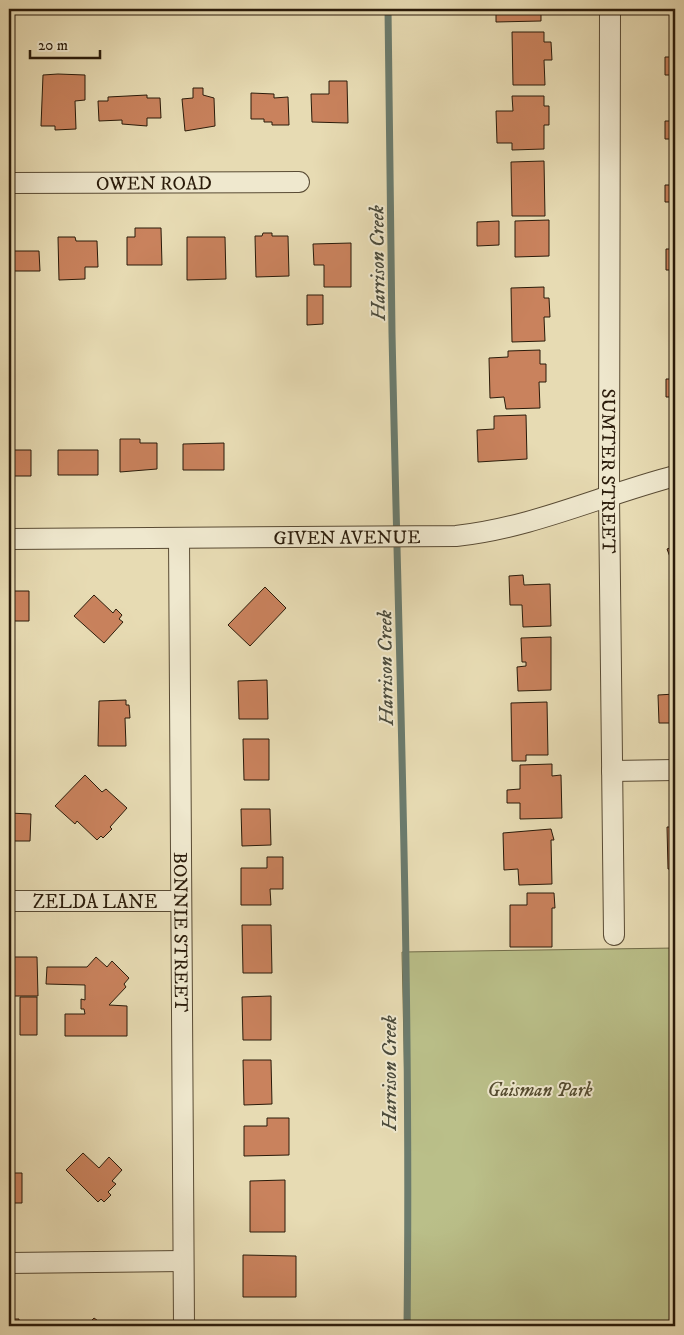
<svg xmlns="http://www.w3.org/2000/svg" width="684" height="1335" viewBox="0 0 684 1335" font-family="'IM FELL DW Pica',serif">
<rect width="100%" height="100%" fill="#e7dbb3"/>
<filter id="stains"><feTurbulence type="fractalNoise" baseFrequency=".004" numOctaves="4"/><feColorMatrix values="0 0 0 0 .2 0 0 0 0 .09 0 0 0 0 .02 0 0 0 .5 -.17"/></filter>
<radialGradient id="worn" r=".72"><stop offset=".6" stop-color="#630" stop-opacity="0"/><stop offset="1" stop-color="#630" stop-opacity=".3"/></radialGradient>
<path fill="#babf89" stroke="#726d4a" d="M 675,948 L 675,1326 L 410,1326 L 402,952 Z"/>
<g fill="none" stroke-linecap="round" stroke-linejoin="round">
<path stroke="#6b7b6d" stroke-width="7" d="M 388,9 C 390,117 390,225 392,333 C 399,664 411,995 407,1326"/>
</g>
<path fill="#c9825d" stroke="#2a1b0a" d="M 496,9 L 541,9 L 541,21 L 496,22 Z
M 668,9 L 675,9 L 675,21 L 672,21 L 672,11 L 668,12 Z
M 673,29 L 675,29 L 675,87 L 673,87 L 673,75 L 665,75 L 665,57 L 673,57 Z
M 512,32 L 544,32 L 544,42 L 551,42 L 552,60 L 544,60 L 545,85 L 513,85 Z
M 58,74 L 85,75 L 85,100 L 75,101 L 76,129 L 55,130 L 55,126 L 41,126 L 43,75 Z
M 329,81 L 347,81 L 348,123 L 312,122 L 311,94 L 329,94 Z
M 193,88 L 203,88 L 203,95 L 214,98 L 215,126 L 185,131 L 182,99 L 193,98 Z
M 251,93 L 274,94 L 274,98 L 288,97 L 289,125 L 272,125 L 272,122 L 264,122 L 264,119 L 251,119 Z
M 147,95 L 147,98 L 160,98 L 161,118 L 147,118 L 147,126 L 122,124 L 122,120 L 99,121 L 98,101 L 108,101 L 108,97 Z
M 672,95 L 675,95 L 675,149 L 672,149 L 672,139 L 665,139 L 665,121 L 673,121 Z
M 512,96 L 544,96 L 544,106 L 549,106 L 549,125 L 544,125 L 544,149 L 512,150 L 512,143 L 497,143 L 496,111 L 513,111 Z
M 673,157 L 675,157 L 675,215 L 672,215 L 672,202 L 665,202 L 665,185 L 673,185 Z
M 544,161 L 545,216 L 512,216 L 511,162 Z
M 549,220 L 549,256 L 515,257 L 515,221 Z
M 499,221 L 499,245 L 477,246 L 477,222 Z
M 672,224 L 675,224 L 675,278 L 673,278 L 673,270 L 666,270 L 666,249 L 673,249 Z
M 135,228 L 161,228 L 162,265 L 127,265 L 127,237 L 135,237 Z
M 263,233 L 272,233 L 272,236 L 288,236 L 289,276 L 256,277 L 255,236 L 262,236 Z
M 58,237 L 75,237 L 76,241 L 97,241 L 98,267 L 85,267 L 85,279 L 59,280 Z
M 187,237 L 225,237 L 226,279 L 187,280 Z
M 9,243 L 13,243 L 14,251 L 39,251 L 40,271 L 10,271 L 9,282 Z
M 351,243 L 351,287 L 324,287 L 324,265 L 314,265 L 313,244 Z
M 544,287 L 544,298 L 549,298 L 550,317 L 544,317 L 545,341 L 512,342 L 511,288 Z
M 307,295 L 323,295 L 323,324 L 307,325 Z
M 671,312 L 675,312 L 675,333 L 675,330 L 671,330 Z
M 540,350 L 540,364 L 546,364 L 546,382 L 539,382 L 540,408 L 506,409 L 504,397 L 490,398 L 489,358 L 508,357 L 508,351 Z
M 674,355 L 675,408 L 673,408 L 672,397 L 666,397 L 666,379 L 675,379 Z
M 526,415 L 527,459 L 478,462 L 477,430 L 494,429 L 494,416 Z
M 120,439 L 140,439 L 140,443 L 157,443 L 157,469 L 120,472 Z
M 224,443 L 224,470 L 183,470 L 183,444 Z
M 9,450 L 31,450 L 31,476 L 9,476 Z
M 58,450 L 98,450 L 98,475 L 58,475 Z
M 675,546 L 675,570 L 667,549 Z
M 523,575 L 524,585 L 550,584 L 551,626 L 523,627 L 522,605 L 510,605 L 509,576 Z
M 675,577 L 675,590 L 674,590 L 670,579 Z
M 265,587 L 286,608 L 250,646 L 228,625 Z
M 9,591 L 29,591 L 29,621 L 9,621 Z
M 94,595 L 113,613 L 116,609 L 122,615 L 119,619 L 123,622 L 104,643 L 74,616 Z
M 551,637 L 551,690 L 518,691 L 517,667 L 526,666 L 526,662 L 522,662 L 521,638 Z
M 267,680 L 268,719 L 239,719 L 238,681 Z
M 675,694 L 675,723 L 659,723 L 658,695 Z
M 126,700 L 126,705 L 129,705 L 130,718 L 125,718 L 126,746 L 98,746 L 99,701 Z
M 547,702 L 548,755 L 526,755 L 526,761 L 512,761 L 511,703 Z
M 243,739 L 269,739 L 269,780 L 244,780 Z
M 552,764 L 552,776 L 561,775 L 562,818 L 520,819 L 520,803 L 507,803 L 507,790 L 520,789 L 520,765 Z
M 85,775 L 102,792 L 106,789 L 127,808 L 110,827 L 112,829 L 103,838 L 101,836 L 97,840 L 77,821 L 75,824 L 55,806 Z
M 241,809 L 270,809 L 271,845 L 242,846 Z
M 9,813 L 31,814 L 30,841 L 9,841 Z
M 667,827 L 675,827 L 675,869 L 668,869 Z
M 551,829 L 554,840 L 551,840 L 552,884 L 519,885 L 518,869 L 504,870 L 503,833 Z
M 267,857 L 283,857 L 283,889 L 270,889 L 271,905 L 241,905 L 241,868 L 267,868 Z
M 527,893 L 554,893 L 555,908 L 552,908 L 552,947 L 510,947 L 510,905 L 527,905 Z
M 242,925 L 271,925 L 272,973 L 243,973 Z
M 9,957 L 37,957 L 38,996 L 9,996 Z
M 96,957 L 107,967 L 112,961 L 129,978 L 124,984 L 126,987 L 109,1005 L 127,1006 L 127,1036 L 65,1036 L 65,1014 L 85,1014 L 84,1009 L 81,1009 L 81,999 L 85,1000 L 85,985 L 46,984 L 47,967 L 87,967 Z
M 271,996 L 271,1040 L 243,1040 L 242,997 Z
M 20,997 L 37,997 L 37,1035 L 20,1035 Z
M 243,1060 L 271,1060 L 272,1104 L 244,1105 Z
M 267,1118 L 289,1118 L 289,1155 L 244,1156 L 244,1126 L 267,1126 Z
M 83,1153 L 99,1168 L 109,1157 L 122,1170 L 112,1181 L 116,1184 L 108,1192 L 111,1195 L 104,1202 L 101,1199 L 98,1202 L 66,1170 Z
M 9,1173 L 22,1173 L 22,1203 L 9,1203 Z
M 285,1180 L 285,1232 L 250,1232 L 250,1181 Z
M 243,1255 L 296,1256 L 296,1297 L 243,1297 Z
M 94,1318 L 101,1323 L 99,1326 L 86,1326 Z
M 9,1319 L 19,1319 L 19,1326 L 9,1326 Z
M 273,1321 L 273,1326 L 243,1326 L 243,1322 Z"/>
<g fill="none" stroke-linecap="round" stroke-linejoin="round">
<defs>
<g id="minor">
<path id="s1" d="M 610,9 L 609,496 L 614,935"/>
<path id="s2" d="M 9,183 L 299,182"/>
<path id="s3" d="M 179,538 L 184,1326"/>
<path id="s4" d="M 9,539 L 456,536 C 532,528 602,495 675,476"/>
<path d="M 612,771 L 675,770"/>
<path id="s5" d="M 9,901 L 181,901"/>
<path d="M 9,1263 L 183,1261"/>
</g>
</defs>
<use href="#minor" stroke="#594b34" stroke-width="22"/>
<use href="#minor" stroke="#efe8ce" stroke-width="20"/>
</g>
<g text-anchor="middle" stroke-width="4" stroke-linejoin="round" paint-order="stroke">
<g font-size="19" fill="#2a1b0a" stroke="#efe8ce">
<text dy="7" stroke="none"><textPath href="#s2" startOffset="145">OWEN ROAD</textPath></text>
<text dy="7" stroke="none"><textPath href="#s1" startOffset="462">SUMTER STREET</textPath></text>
<text dy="7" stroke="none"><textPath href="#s4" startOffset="338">GIVEN AVENUE</textPath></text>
<text dy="7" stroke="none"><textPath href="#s5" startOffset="86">ZELDA LANE</textPath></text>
<text dy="7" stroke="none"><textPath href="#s3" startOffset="394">BONNIE STREET</textPath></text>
</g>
<g font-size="19" font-style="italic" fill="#554c30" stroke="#efe8ce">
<text x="540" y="1096">Gaisman Park</text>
</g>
<g font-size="20" font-style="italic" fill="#4b4b3c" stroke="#efe8ce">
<text transform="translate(377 263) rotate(-91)" y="7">Harrison Creek</text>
<text transform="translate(385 668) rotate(-91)" y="7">Harrison Creek</text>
<text transform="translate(389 1073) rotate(-90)" y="7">Harrison Creek</text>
</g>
</g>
<rect width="684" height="1335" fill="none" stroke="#e7dbb3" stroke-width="30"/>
<rect x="10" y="10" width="664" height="1315" fill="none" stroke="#2a1b0a" stroke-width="2.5"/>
<rect x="15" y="15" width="654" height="1305" fill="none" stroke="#2a1b0a"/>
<path d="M30 50v8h70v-8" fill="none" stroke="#2a1b0a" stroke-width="2.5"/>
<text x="38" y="50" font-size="15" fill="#2a1b0a" stroke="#efe8ce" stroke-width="4" paint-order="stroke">20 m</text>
<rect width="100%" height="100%" filter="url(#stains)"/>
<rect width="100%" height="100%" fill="url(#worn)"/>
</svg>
